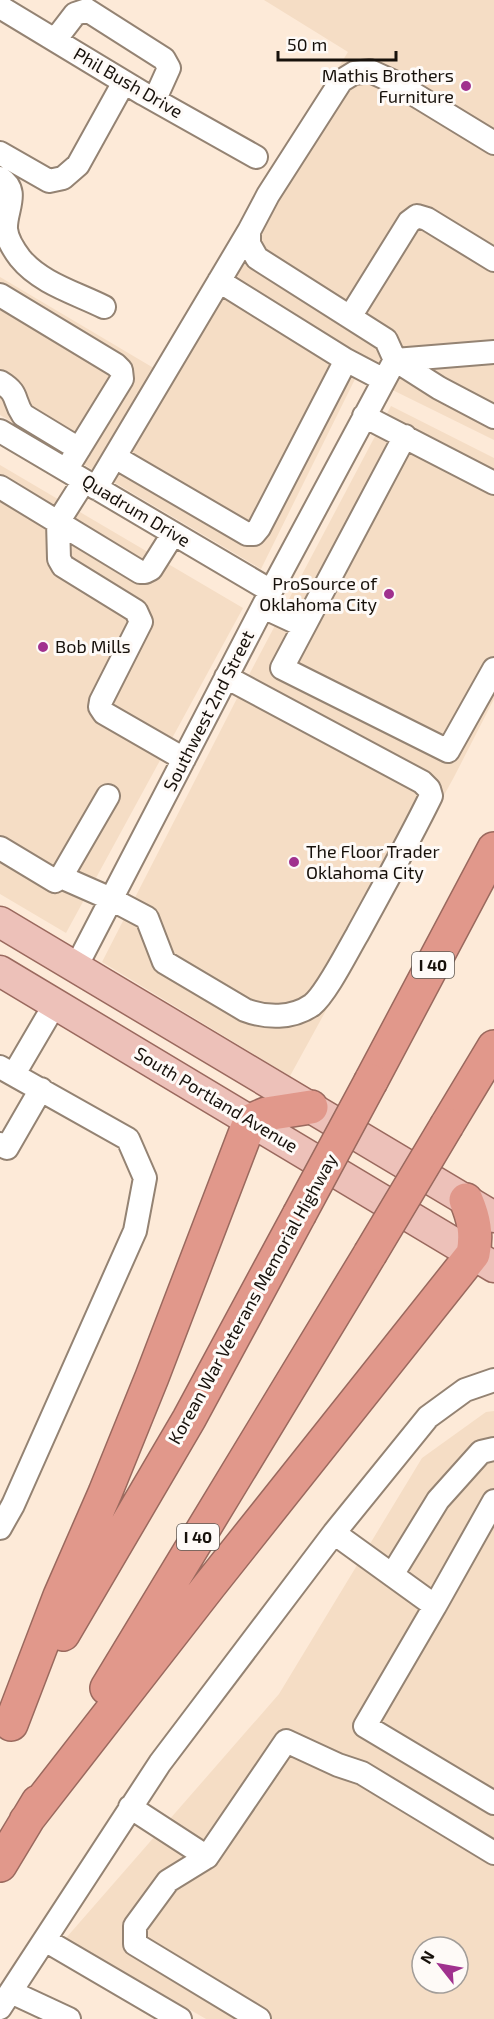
<svg xmlns="http://www.w3.org/2000/svg" width="494" height="2019" viewBox="0 0 494 2019" font-family="'Exo 2',sans-serif">
<rect width="100%" height="100%" fill="#fdead8"/>
<path fill="#f5ddc5" fill-rule="evenodd" d="M 264,0 L 494,0 L 494,440 L 358,373 L 261,569 L 0,415 L 0,277 L 157,370 L 216,265 L 348,52 Z
M 391,406 L 494,458 L 494,699 L 454,777 L 290,1076 L 102,962 L 251,671 Z
M 0,465 L 243,608 L 66,933 L 0,894 Z
M 494,1411 L 494,2019 L 206,2019 L 66,1938 L 279,1694 L 422,1458 L 486,1412 ZM 422,1947 L 458,1947 L 458,1983 L 422,1983 Z"/>
<g fill="none" stroke-linecap="round" stroke-linejoin="round">
<defs>
<path id="minor" d="M 0,7 L 144,94 L 256,157
M 55,40 L 75,14 L 87,10 L 164,59 L 169,68 L 155,99
M 494,143 L 394,82 L 370,71 L 354,73 L 341,81 L 268,195 L 249,231 L 249,244 L 257,258 L 386,340 L 395,360 L 439,388 L 494,417
M 0,153 L 49,181 L 63,178 L 78,165 L 124,82
M 0,178 C 21,191 5,210 6,229 C 7,239 14,250 20,258 C 40,283 76,293 104,307
M 0,295 L 116,365 L 121,370 L 122,379 L 66,470
M 350,317 L 409,222 L 417,216 L 427,219 L 494,260
M 346,360 L 384,380
M 395,360 L 494,352
M 0,382 C 20,394 12,399 23,415 L 79,449
M 364,416 L 494,483
M 0,431 L 271,591
M 405,436 L 282,668 L 448,751 L 494,669
M 115,457 L 247,534 L 254,534 L 259,528 L 346,360 L 219,281
M 84,481 L 58,522 L 59,559 L 63,566 L 136,611 L 141,622 L 101,701 L 100,707 L 104,713 L 184,759
M 0,487 L 140,572 L 145,572 L 151,569 L 173,534
M 96,488 L 249,231
M 263,607 L 304,626
M 0,848 L 55,881 L 61,877 L 108,796
M 61,877 L 111,899 L 147,918 L 164,962 L 245,1010 C 266,1018 292,1019 312,1005 C 326,994 347,952 357,935 C 382,889 408,843 431,796 L 429,789 L 422,782 L 226,677
M 76,967 L 271,591 L 395,360
M 0,1067 L 128,1139 L 145,1178 L 135,1231 L 13,1505 L 0,1528
M 14,1074 L 55,1004
M 0,1144 L 7,1148 L 41,1089
M 334,1533 L 435,1606 L 365,1726 L 494,1803
M 392,1575 L 438,1500 L 481,1452 L 494,1449
M 435,1606 L 494,1501
M 130,1807 L 207,1857 L 286,1741 L 338,1765 L 362,1773 L 494,1853
M 207,1857 L 168,1881 L 135,1926 L 135,1944 L 259,2019
M 45,1940 L 180,2019
M 11,1992 L 69,2019
M 0,2008 L 160,1763 L 334,1533 L 428,1417 L 465,1390 L 494,1380"/>
<path id="major" d="M 0,922 L 494,1217
M 0,971 L 494,1267"/>
<path id="highway" d="M 371,1081 L 494,849
M 447,1125 L 494,1047
M 63,1634 L 189,1419 L 299,1215
M 107,1688 L 370,1254
M 11,1724 L 60,1596 L 105,1493 L 152,1377 L 250,1121 L 266,1114 L 311,1107
M 26,1821 L 209,1586 L 473,1254 C 477,1234 474,1219 466,1200
M 0,1865 L 38,1802"/>
</defs>
<use href="#minor" stroke="#948373" stroke-width="26"/>
<use href="#major" stroke="#9a695e" stroke-width="33"/>
<use href="#highway" stroke="#9a695e" stroke-width="36"/>
<use href="#minor" stroke="#fff" stroke-width="22"/>
<use href="#major" stroke="#edc1b9" stroke-width="30"/>
<use href="#highway" stroke="#e1988b" stroke-width="33"/>
<defs>
<path id="highway-bridge" d="M 299,1215 L 371,1081
M 370,1254 L 447,1125"/>
</defs>
<use href="#highway-bridge" stroke="#9a695e" stroke-width="36" stroke-linecap="butt"/>
<use href="#highway-bridge" stroke="#e1988b" stroke-width="33"/>
</g>
<g fill="#a0318e" stroke="#fefaf7" stroke-width="2">
<circle cx="466" cy="86" r="6"/>
<circle cx="389" cy="594" r="6"/>
<circle cx="43" cy="647" r="6"/>
<circle cx="294" cy="862" r="6"/>
</g>
<g text-anchor="middle" stroke-width="6" stroke-linejoin="round" paint-order="stroke">
<g fill="#fefaf7" stroke="#5c5752" stroke-width="1.5">
<rect x="412" y="952" width="42" height="26" rx="4.5"/>
<rect x="177" y="1524" width="42" height="26" rx="4.5"/>
</g>
<g font-size="16" font-weight="bold" fill="#17110b">
<text x="433" y="971">I 40</text>
<text x="198" y="1543">I 40</text>
</g>
<g font-size="18" fill="#17110b" stroke="#fefaf7" text-anchor="end">
<text x="454" y="82">Mathis Brothers<tspan x="454" dy="21">Furniture</tspan></text>
<text x="377" y="590">ProSource of<tspan x="377" dy="21">Oklahoma City</tspan></text>
<text x="55" y="653" text-anchor="start">Bob Mills</text>
<text x="306" y="858" text-anchor="start">The Floor Trader<tspan x="306" dy="21">Oklahoma City</tspan></text>
</g>
<g font-size="18" fill="#17110b" stroke="#fefaf7">
<text transform="translate(128 83) rotate(30)" y="6">Phil Bush Drive</text>
<text transform="translate(136 511) rotate(31)" y="6">Quadrum Drive</text>
<text transform="translate(209 711) rotate(-63)" y="6">Southwest 2nd Street</text>
<text transform="translate(216 1100) rotate(31)" y="6">South Portland Avenue</text>
<text transform="translate(253 1299) rotate(-61)" y="6">Korean War Veterans Memorial Highway</text>
</g>
</g>
<g transform="translate(440 1965) rotate(301)"><circle r="28" fill="#fefaf7" stroke="#a29d99" stroke-width="1.5"/>
<path d="M0-4.5L10 22L0 15L-10 22Z" fill="#a0318e"/>
<text y="-9" font-size="16" font-weight="bold" text-anchor="middle" fill="#17110b">N</text>
</g>
<path d="M278 51v9h118v-9" fill="none" stroke="#17110b" stroke-width="3"/>
<text x="287" y="51" font-size="18" fill="#17110b" stroke="#fefaf7" stroke-width="4.5" paint-order="stroke">50 m</text>
</svg>
